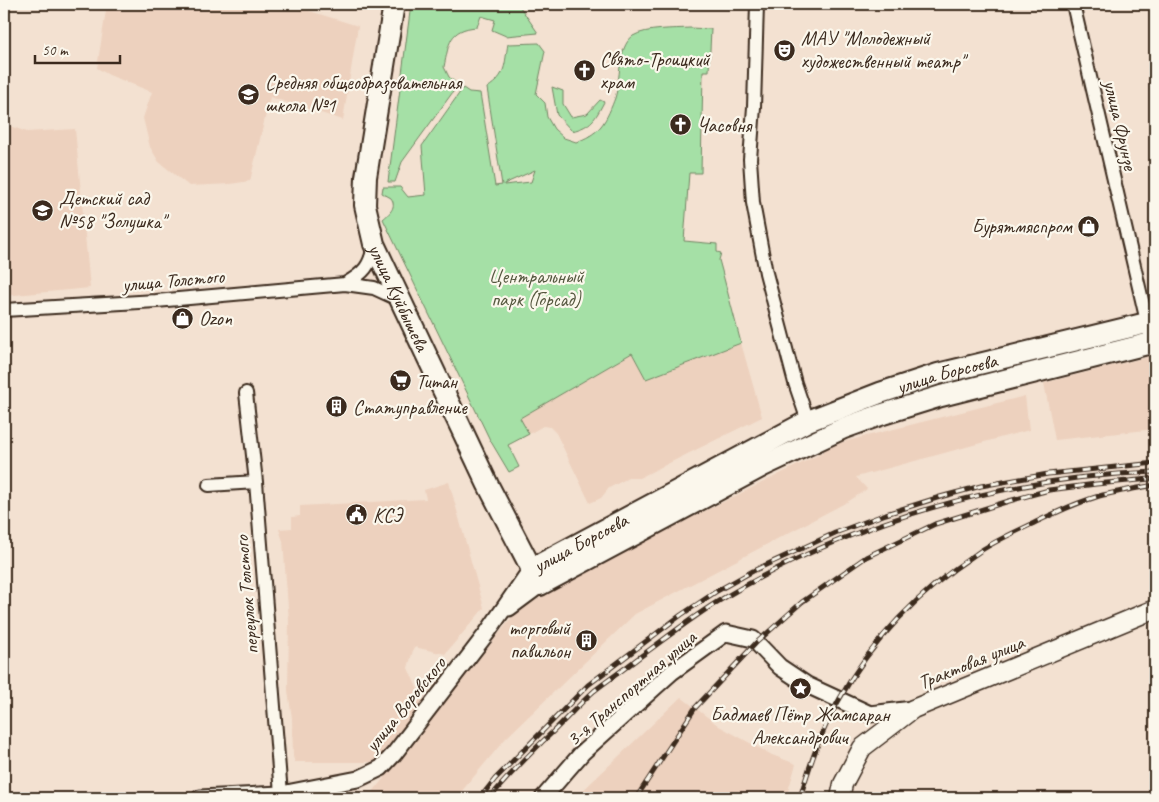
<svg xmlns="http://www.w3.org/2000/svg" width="1159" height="802" viewBox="0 0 1159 802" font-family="Caveat,sans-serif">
<rect width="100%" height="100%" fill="#f3e1d1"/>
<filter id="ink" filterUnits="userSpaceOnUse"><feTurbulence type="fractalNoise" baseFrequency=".02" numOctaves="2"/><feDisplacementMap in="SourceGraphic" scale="10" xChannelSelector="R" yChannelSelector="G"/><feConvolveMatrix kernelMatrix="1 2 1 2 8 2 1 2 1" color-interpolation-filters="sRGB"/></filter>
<g filter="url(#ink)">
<path fill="#edd1be" d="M 107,4 L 287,4 L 358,26 L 343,120 L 270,97 L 250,181 L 230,184 L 189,186 L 159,162 L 150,147 L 143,118 L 152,92 L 109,75 L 97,68 Z
M 4,124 L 27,132 L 75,129 L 90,288 L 4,296 Z
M 741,343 L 762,417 L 639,478 L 628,478 L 609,488 L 601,498 L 590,503 L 556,433 L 550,427 L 543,426 L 529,434 L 519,418 L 632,353 L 646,379 Z
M 1155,355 L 1155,429 L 1055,440 L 1044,383 Z
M 1025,396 L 1029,430 L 856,477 L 867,489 L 849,501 L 635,614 L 506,738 L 456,798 L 368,798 L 517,611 L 598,564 L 824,452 L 823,447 Z
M 449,482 L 484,608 L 445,654 L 414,647 L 408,668 L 424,703 L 382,762 L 295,762 L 293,757 L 292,718 L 288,691 L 289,621 L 283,541 L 279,529 L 292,528 L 292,517 L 300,516 L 300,506 L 426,499 L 424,490 Z
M 681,697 L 719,726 L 772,755 L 796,764 L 786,798 L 575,798 Z"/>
<path fill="#a5e0a6" stroke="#708562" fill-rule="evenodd" d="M 411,4 L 518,4 L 538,33 L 506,36 L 492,30 L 495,20 L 481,16 L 477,27 C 449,29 449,43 444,67 L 449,77 L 458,85 L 402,162 L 395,182 L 388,182 Z
M 690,28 L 711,29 L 709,71 L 703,71 L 701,173 L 689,173 L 684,241 L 717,244 L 717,252 L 721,253 L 719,260 L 722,271 L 741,343 L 646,379 L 632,353 L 520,418 L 529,434 L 508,445 L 519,467 L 509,472 L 490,440 L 383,219 C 390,213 397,207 391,198 L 382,193 L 383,187 L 400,187 L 408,197 L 426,195 L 422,146 L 463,88 L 469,92 L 480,93 L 495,186 L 502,185 L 487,88 C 507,75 504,65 508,44 L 539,43 L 545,51 L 536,94 L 545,103 L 547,117 L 554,129 L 564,138 L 576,142 C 585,139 595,134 601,126 C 607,119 612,106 615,98 C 621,81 617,47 633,36 C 646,28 675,29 690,28 ZM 535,170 L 531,182 L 504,185 L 504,184 Z
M 552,87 L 563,91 L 563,104 L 571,117 L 587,114 L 600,100 L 604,102 C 595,119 592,126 572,131 L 557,115 Z"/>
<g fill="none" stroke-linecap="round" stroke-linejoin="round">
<defs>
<path id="minor" d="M 757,4 L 754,107 L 750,159 L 753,203 L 766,273 L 795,383 L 808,421
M 1073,4 L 1152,343
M 345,284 C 364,273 371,266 374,244
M 4,310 L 156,301 L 345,284 L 374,288 L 400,300
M 246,393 L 256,482 L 281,794
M 209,485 L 256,482"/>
<path id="tertiary" d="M 509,608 L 540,585
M 200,798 L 281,794 L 358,779 L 381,768 L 394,754 L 487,633 L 531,569
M 543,798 L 582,753 L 672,672 L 726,633 L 753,639 L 780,667 L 807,685 L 870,714 L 913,709"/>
<path id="secondary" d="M 840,798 L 843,784 L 862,748 L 913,709 L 1155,609"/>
<g id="primary">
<path id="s1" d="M 394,4 L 366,177 L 365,205 L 374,244 L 488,485 L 540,585 L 763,466 L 844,428 L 883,414 L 941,396 L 1155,342"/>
<path id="s2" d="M 531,569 L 808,421 L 880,393 L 938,374 L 1155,321"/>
</g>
</defs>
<use href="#minor" stroke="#3b2a1e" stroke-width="16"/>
<use href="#tertiary" stroke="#3b2a1e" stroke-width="19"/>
<use href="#secondary" stroke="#3b2a1e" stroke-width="21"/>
<use href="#primary" stroke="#3b2a1e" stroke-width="24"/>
<use href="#minor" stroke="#fbf7ec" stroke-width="12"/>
<use href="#tertiary" stroke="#fbf7ec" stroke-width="15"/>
<use href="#secondary" stroke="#fbf7ec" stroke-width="18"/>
<use href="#primary" stroke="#fbf7ec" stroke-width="20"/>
<defs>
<path id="rail" d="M 480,798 L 495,779 L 588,685 L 681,615 L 717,591 L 753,571 L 835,533 L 886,514 L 940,497 L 981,486 L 1048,474 L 1155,463
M 490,798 C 506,778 524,760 542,742 C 560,726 576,707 594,691 C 608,680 623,670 637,659 C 665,639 692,617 722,599 C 852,521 1004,477 1155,472
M 636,798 L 695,708 L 756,643 L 802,602 L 866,557 L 935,524 L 1009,501 L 1049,490 L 1096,484 L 1150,479
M 800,798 C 810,764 821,731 839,700 C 871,641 920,591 976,554 C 994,541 1016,532 1036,522 C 1057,512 1080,501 1103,495 C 1120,491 1138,488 1155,485"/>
</defs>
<use href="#rail" stroke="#3b2a1e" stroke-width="5"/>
<use href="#rail" stroke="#fbf7ec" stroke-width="3" stroke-dasharray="9" stroke-linecap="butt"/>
</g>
</g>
<defs>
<symbol id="theatre-disc" viewBox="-11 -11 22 22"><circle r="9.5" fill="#3b2a1e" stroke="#fbf7ec"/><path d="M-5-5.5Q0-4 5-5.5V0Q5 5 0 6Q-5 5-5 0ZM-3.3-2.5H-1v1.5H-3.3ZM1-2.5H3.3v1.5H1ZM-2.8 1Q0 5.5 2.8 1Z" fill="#fff"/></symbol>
<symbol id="church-disc" viewBox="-11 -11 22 22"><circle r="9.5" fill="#3b2a1e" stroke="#fbf7ec"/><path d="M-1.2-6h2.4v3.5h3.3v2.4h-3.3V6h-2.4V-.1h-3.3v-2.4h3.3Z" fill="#fff"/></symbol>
<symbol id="school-disc" viewBox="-11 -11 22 22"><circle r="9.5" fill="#3b2a1e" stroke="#fbf7ec"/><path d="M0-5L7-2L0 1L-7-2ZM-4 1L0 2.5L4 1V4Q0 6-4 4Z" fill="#fff"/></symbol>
<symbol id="shop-disc" viewBox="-11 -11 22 22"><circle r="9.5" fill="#3b2a1e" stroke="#fbf7ec"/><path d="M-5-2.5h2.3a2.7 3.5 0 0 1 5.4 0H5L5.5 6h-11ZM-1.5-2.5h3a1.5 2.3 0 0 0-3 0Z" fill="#fff"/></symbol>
<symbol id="supermarket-disc" viewBox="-11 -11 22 22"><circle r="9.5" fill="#3b2a1e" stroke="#fbf7ec"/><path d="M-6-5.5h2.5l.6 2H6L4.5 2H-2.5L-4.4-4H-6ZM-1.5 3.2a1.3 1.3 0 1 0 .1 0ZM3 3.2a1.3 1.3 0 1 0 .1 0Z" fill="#fff"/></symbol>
<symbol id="building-disc" viewBox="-11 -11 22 22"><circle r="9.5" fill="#3b2a1e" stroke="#fbf7ec"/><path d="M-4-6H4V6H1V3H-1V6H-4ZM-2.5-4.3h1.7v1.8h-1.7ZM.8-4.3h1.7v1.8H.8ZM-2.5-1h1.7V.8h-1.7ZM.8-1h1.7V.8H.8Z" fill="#fff"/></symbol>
<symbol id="civic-disc" viewBox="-11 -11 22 22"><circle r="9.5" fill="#3b2a1e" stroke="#fbf7ec"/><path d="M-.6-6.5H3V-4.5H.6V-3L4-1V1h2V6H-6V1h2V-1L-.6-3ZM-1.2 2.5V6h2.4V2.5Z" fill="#fff"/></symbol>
<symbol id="sight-disc" viewBox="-11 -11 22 22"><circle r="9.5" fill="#3b2a1e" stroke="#fbf7ec"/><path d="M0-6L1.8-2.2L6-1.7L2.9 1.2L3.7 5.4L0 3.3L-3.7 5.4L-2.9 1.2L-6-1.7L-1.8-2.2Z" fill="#fff"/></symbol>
</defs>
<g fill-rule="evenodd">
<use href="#theatre-disc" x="772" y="38" width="25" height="25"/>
<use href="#church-disc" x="572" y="58" width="25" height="25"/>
<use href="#school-disc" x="236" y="82" width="25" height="25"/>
<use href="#church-disc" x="668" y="112" width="25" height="25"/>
<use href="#school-disc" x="30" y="198" width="25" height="25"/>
<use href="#shop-disc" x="1076" y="214" width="25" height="25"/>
<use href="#shop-disc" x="170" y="306" width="25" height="25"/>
<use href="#supermarket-disc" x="388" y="368" width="25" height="25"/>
<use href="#building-disc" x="324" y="394" width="25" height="25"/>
<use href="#civic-disc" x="344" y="502" width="25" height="25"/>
<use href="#building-disc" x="574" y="628" width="25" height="25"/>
<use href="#sight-disc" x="788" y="676" width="25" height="25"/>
</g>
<g text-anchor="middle" stroke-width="4.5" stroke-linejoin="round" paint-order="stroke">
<g font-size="20" fill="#3b2a1e" stroke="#fbf7ec" text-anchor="start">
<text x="801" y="45">МАУ "Молодежный<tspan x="801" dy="23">художественный театр"</tspan></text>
<text x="600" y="66">Свято-Троицкий<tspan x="600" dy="23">храм</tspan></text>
<text x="265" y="89">Средняя общеобразовательная<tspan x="265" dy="23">школа №1</tspan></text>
<text x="697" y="132">Часовня</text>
<text x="59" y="205">Детский сад<tspan x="59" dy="23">№58 "Золушка"</tspan></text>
<text x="1072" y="233" text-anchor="end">Бурятмяспром</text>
<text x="199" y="325">Ozon</text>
<text x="416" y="388">Титан</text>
<text x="353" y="414">Статуправление</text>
<text x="373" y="522">КСЭ</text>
<text x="570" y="635" text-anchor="end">торговый<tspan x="570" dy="23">павильон</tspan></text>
<text x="800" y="721" text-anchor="middle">Бадмаев Пётр Жамсаран<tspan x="800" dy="23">Александрович</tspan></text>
</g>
<g font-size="20" fill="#3b2a1e" stroke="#fbf7ec">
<text transform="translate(1121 125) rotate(77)" y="7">улица Фрунзе</text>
<text transform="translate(173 280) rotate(-5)" y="7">улица Толстого</text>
<text dy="7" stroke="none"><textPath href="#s1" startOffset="302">улица Куйбышева</textPath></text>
<text dy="7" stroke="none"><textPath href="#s2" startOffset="461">улица Борсоева</textPath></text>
<text dy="7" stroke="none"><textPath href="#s2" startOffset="56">улица Борсоева</textPath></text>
<text transform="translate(246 595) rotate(-95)" y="7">переулок Толстого</text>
<text transform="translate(971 662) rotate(-22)" y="7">Трактовая улица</text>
<text transform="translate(631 688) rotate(-41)" y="7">3-я Транспортная улица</text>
<text transform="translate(405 704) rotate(-51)" y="7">улица Воровского</text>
</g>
<g font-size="20" fill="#565840" stroke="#fbf7ec">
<text x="536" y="283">Центральный<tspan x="536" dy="23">парк (Горсад)</tspan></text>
</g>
</g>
<rect width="1159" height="802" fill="none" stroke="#fbf7ec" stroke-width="20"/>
<rect x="10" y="10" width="1139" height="782" fill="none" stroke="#3b2a1e" stroke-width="2" filter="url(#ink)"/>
<path d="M35 55v8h85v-8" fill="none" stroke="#3b2a1e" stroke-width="2.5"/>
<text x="42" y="55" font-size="15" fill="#3b2a1e" stroke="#fbf7ec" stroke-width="4" paint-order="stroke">50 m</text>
</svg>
